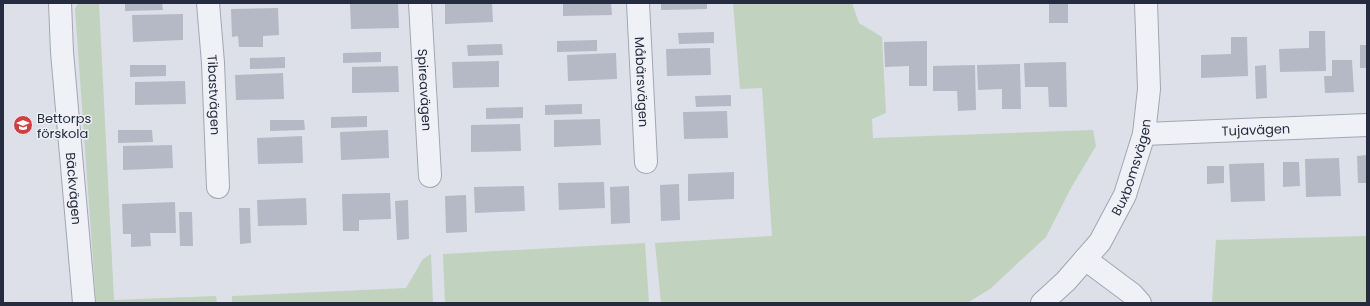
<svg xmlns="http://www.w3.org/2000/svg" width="1370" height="306" viewBox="0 0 1370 306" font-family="Poppins,sans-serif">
<rect width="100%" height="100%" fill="#dde0e8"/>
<path fill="#c1d2be" d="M 78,3 L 99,3 L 114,300 L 216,296 L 217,303 L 96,303 L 75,9 Z
M 733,3 L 852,3 L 859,23 L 882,37 L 886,113 L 872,119 L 873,138 L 1093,130 L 1096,146 L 1071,188 L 1046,237 L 990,289 L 967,303 L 661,303 L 655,243 L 772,236 L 762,88 L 740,89 Z
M 1367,236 L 1367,303 L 1212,303 L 1216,240 Z
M 645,243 L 649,303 L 445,303 L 443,254 Z
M 431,254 L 433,303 L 232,303 L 232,296 L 406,288 L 423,259 Z"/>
<path fill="#b4b9c5" d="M 125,3 L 162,3 L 163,10 L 125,11 Z
M 398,3 L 399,28 L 351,29 L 350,4 Z
M 445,3 L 492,3 L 493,22 L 445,24 Z
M 563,3 L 611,3 L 612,15 L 563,16 Z
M 661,3 L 707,3 L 707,9 L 661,10 Z
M 1049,3 L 1068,3 L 1068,23 L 1049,23 Z
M 278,8 L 279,35 L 263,36 L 263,47 L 239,47 L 238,36 L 232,37 L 231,9 Z
M 183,14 L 183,40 L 133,42 L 132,15 Z
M 1309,31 L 1325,31 L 1326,71 L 1280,72 L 1279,49 L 1309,48 Z
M 714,32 L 714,43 L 679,44 L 678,33 Z
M 1231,37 L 1247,37 L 1248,76 L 1201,78 L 1201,55 L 1231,54 Z
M 597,40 L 597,51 L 557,52 L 557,41 Z
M 927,41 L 927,86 L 909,86 L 909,66 L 885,67 L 884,42 Z
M 502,44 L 503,55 L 468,56 L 467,45 Z
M 1360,45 L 1367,45 L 1367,68 L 1360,68 Z
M 710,48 L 711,75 L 667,76 L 666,49 Z
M 381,52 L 381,62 L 343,63 L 343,53 Z
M 616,53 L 617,79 L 568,81 L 567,55 Z
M 285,57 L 285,68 L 250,69 L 250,58 Z
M 1332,60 L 1352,60 L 1354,92 L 1325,93 L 1324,76 L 1332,76 Z
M 499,61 L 499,87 L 453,88 L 452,62 Z
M 1066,62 L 1067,107 L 1049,107 L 1048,87 L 1025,87 L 1024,63 Z
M 1020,64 L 1021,109 L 1002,109 L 1002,89 L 978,90 L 977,65 Z
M 130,65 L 166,65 L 166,76 L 130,77 Z
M 975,65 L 976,110 L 958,111 L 957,91 L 933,91 L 933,66 Z
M 1266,65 L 1267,98 L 1256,99 L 1255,66 Z
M 398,66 L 399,92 L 352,93 L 352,67 Z
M 283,73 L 284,99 L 236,100 L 235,75 Z
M 185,81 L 186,104 L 135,105 L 135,82 Z
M 731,95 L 731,106 L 696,107 L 695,96 Z
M 582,104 L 582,114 L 545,115 L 545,105 Z
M 523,107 L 523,118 L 486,119 L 486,108 Z
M 727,111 L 728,138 L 684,139 L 683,112 Z
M 367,116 L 367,127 L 331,128 L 331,117 Z
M 600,119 L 601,145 L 554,147 L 554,120 Z
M 270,120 L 304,120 L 305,130 L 270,131 Z
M 520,124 L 521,151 L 471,152 L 471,125 Z
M 118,130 L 152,130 L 153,142 L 118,143 Z
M 388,130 L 389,158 L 341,160 L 340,132 Z
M 302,136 L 303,163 L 258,164 L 257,138 Z
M 172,145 L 173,168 L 123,170 L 123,146 Z
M 1367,155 L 1367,183 L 1358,183 L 1357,156 Z
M 1339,158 L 1341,196 L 1306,197 L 1305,159 Z
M 1283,162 L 1299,162 L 1300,186 L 1283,187 Z
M 1264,163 L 1265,201 L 1231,202 L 1229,164 Z
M 1207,166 L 1224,166 L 1224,183 L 1207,184 Z
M 734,172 L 734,199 L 688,201 L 688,174 Z
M 604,182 L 605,208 L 559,210 L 558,183 Z
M 679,184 L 680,220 L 661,221 L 660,185 Z
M 524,186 L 525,211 L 475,213 L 474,187 Z
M 629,186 L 630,223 L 611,224 L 610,187 Z
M 390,193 L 391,219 L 359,220 L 359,231 L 343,231 L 342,194 Z
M 466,195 L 467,232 L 446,233 L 445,196 Z
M 306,198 L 307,225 L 258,226 L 257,200 Z
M 408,200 L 409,239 L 397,240 L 395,201 Z
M 175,202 L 176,233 L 150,233 L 151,246 L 131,247 L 131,234 L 123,234 L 122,204 Z
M 239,208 L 250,208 L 251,243 L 240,244 Z
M 179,212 L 192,212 L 193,246 L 180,246 Z"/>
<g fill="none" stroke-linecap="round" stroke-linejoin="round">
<defs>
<g id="minor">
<path id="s1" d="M 60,3 L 62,52 L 84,303"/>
<path id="s2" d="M 208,3 L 213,63 L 218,187"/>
<path id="s3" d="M 420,3 L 430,176"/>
<path id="s4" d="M 638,3 L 646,162"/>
<path id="s5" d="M 1144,134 L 1367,125"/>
<path d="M 1085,259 L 1132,294 L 1140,303"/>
<path id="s6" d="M 1042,303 L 1066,281 L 1100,242 L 1125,195 L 1144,134 L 1149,89 L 1146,3"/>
</g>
</defs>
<use href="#minor" stroke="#a2a6b2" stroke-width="24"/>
<use href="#minor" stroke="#f0f1f6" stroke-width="22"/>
</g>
<defs>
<symbol id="school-disc" viewBox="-11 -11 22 22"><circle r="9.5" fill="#d23d41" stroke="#edeff5"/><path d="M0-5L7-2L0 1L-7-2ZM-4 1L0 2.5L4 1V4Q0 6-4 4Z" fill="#fff"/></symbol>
</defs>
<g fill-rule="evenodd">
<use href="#school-disc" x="12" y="114" width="22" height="22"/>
</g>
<g text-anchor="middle" stroke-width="3" stroke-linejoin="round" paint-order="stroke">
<g font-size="13" fill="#262c3f" stroke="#edeff5">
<text dy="5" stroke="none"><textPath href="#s4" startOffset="79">Måbärsvägen</textPath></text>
<text dy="5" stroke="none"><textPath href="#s3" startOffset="87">Spireavägen</textPath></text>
<text dy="5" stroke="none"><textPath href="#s2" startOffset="92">Tibastvägen</textPath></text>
<text dy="5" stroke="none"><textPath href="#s5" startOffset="112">Tujavägen</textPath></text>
<text dy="5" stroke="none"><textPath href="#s6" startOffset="166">Buxbomsvägen</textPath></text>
<text dy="5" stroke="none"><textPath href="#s1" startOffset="186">Bäckvägen</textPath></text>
</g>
<g font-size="13" fill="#262c3f" stroke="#edeff5" text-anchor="start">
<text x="37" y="123">Bettorps<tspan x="37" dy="15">förskola</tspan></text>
</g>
</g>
<rect width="1370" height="306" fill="none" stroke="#262c3f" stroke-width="8"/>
</svg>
